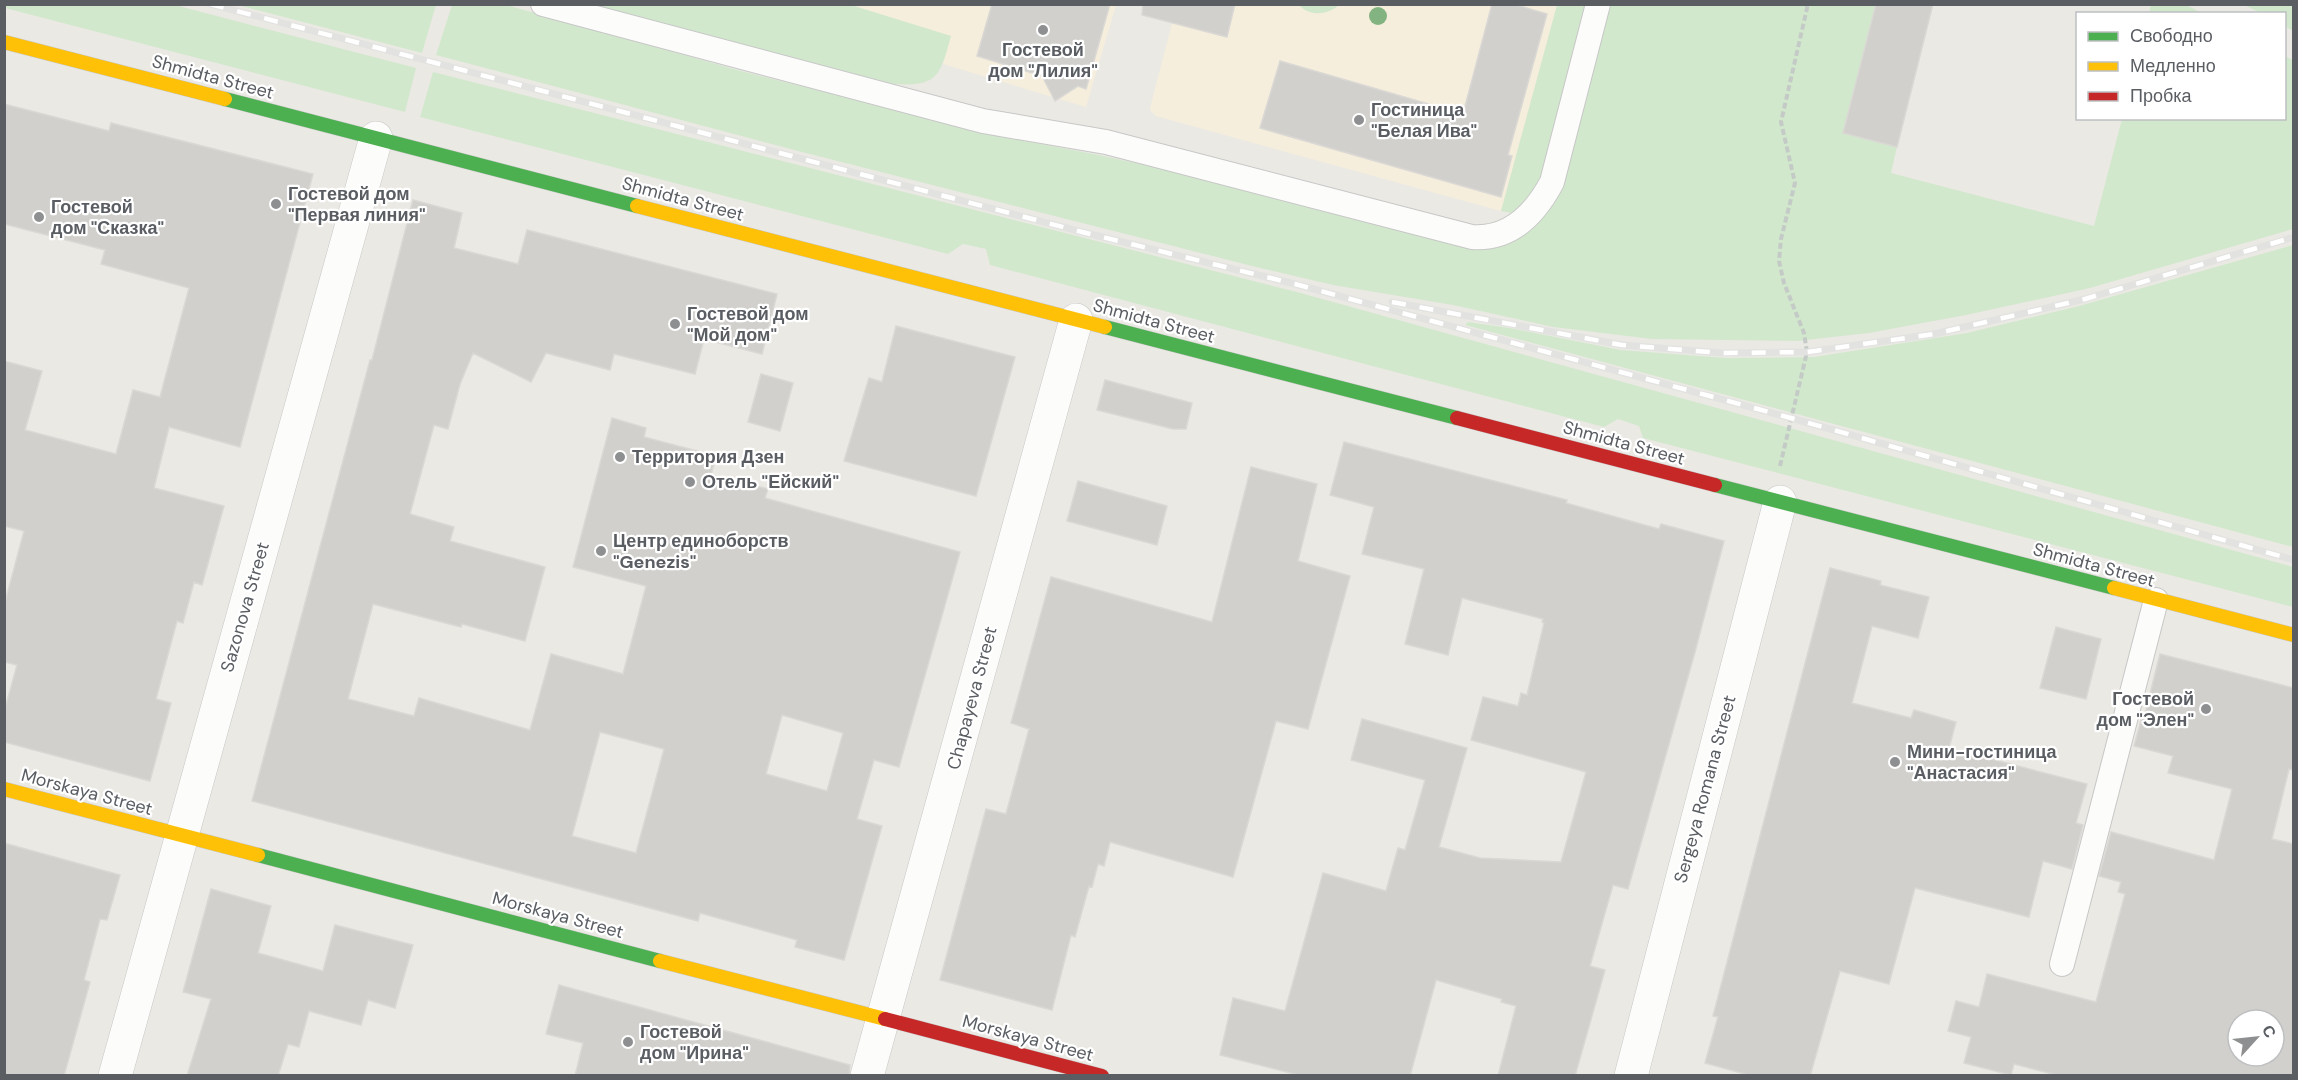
<svg xmlns="http://www.w3.org/2000/svg" width="2298" height="1080" viewBox="0 0 2298 1080" font-family="'DM Sans',sans-serif">
<rect width="100%" height="100%" fill="#ebe9e4"/>
<path fill="#f6eedc" d="M 851,5 L 1116,5 L 1086,107 L 943,64 L 951,36 Z
M 1177,5 L 1557,5 L 1501,211 L 1156,116 L 1150,110 L 1151,104 Z"/>
<path fill="#d2e8cd" d="M 2151,4 L 2186,5 L 2202,13 L 2149,13 Z
M 4,5 L 175,5 L 416,68 L 405,112 L 5,8 Z
M 238,5 L 436,5 L 422,53 Z
M 452,5 L 506,5 L 741,71 L 999,136 L 1099,155 L 1272,193 L 1460,242 L 1523,228 L 1606,5 L 1876,5 L 1897,147 L 1891,173 L 2094,226 L 2122,119 L 2284,118 L 2285,56 L 2293,60 L 2293,229 L 2090,288 L 1966,315 L 1869,333 L 1797,341 L 1652,339 L 1553,327 L 1453,305 L 1333,285 L 1256,267 L 802,152 L 436,55 Z
M 590,5 L 851,5 L 951,36 C 940,75 939,87 894,84 Z
M 1299,5 L 1339,5 C 1328,15 1310,17 1299,5 Z
M 1557,5 L 1588,5 L 1545,184 L 1517,214 L 1501,211 Z
M 2244,5 L 2293,5 L 2293,31 L 2285,26 L 2284,14 L 2261,13 Z
M 433,72 L 1297,292 L 2293,567 L 2293,607 L 1643,438 L 1639,426 L 1618,419 L 1604,427 L 990,265 L 986,249 L 963,244 L 948,254 L 420,117 Z
M 2293,245 L 2293,547 L 1465,325 L 1468,322 L 1510,328 L 1621,350 L 1726,358 L 1814,357 L 1967,333 L 2079,306 Z"/>
<path fill="#d1d0cd" stroke="#dad8d4" stroke-width="1.5" fill-rule="evenodd" d="M 992,4 L 1110,4 L 1086,89 L 1078,86 L 1055,101 L 1042,76 L 977,56 Z
M 1143,4 L 1235,4 L 1227,37 L 1142,15 Z
M 1492,4 L 1513,4 L 1547,14 L 1508,155 L 1512,156 L 1501,197 L 1260,128 L 1280,61 L 1463,114 Z
M 1876,4 L 1933,4 L 1897,147 L 1843,133 Z
M 4,104 L 109,131 L 111,123 L 313,174 L 240,447 L 169,427 L 154,488 L 224,506 L 202,585 L 194,582 L 183,623 L 177,621 L 156,699 L 171,703 L 150,781 L 4,742 L 4,712 L 17,665 L 4,662 L 4,606 L 24,531 L 4,526 L 4,361 L 42,371 L 25,430 L 116,454 L 133,390 L 160,397 L 189,288 L 101,264 L 105,250 L 4,224 Z
M 413,200 L 462,213 L 454,248 L 518,264 L 527,230 L 777,294 L 762,354 L 704,339 L 695,374 L 614,354 L 610,370 L 546,353 L 531,382 L 473,353 L 460,384 L 448,429 L 434,425 L 410,514 L 454,527 L 450,541 L 545,567 L 525,641 L 462,624 L 461,627 L 373,604 L 348,699 L 414,716 L 419,698 L 530,730 L 551,654 L 623,674 L 646,586 L 573,567 L 612,418 L 646,428 L 644,437 L 716,456 L 711,475 L 768,489 L 765,498 L 960,552 L 899,767 L 874,760 L 857,819 L 882,826 L 844,960 L 795,947 L 797,940 L 700,913 L 698,921 L 252,801 L 370,360 L 372,360 ZM 782,715 L 843,733 L 827,791 L 766,774 ZM 600,732 L 664,749 L 636,853 L 572,836 Z
M 896,326 L 1015,357 L 976,496 L 844,461 L 869,378 L 882,382 Z
M 761,374 L 793,383 L 780,431 L 748,422 Z
M 1105,380 L 1192,403 L 1186,429 L 1173,429 L 1097,410 Z
M 1344,442 L 1567,500 L 1566,503 L 1659,529 L 1661,524 L 1724,541 L 1695,652 L 1628,889 L 1613,885 L 1590,966 L 1605,970 L 1575,1076 L 1498,1076 L 1516,1006 L 1501,1002 L 1502,999 L 1436,980 L 1410,1076 L 1302,1076 L 1220,1055 L 1233,998 L 1285,1011 L 1323,873 L 1386,891 L 1398,848 L 1405,850 L 1425,780 L 1351,760 L 1362,719 L 1467,748 L 1439,847 L 1480,858 L 1561,862 L 1586,772 L 1471,740 L 1483,697 L 1518,706 L 1521,693 L 1527,695 L 1544,623 L 1542,622 L 1543,619 L 1462,598 L 1448,655 L 1405,644 L 1424,569 L 1362,554 L 1374,507 L 1330,495 Z
M 1251,467 L 1317,484 L 1298,561 L 1350,576 L 1308,729 L 1276,721 L 1233,877 L 1110,842 L 1104,866 L 1098,864 L 1092,887 L 1089,886 L 1075,937 L 1071,935 L 1052,1010 L 940,980 L 986,809 L 1006,814 L 1029,729 L 1011,723 L 1051,577 L 1212,622 Z
M 1078,481 L 1167,506 L 1157,545 L 1067,521 Z
M 1830,568 L 1881,581 L 1880,585 L 1929,597 L 1918,638 L 1872,626 L 1852,703 L 1911,718 L 1914,710 L 1956,722 L 1949,748 L 2087,784 L 2076,823 L 2083,825 L 2072,869 L 2043,861 L 2029,917 L 1915,888 L 1889,984 L 1840,971 L 1810,1076 L 1752,1076 L 1705,1063 L 1718,1017 L 1713,1016 Z
M 2056,627 L 2101,639 L 2086,699 L 2040,688 Z
M 2160,654 L 2294,688 L 2294,770 L 2289,769 L 2272,839 L 2294,844 L 2294,1076 L 2060,1076 L 2014,1064 L 2011,1075 L 1964,1063 L 1971,1037 L 1948,1031 L 1956,1001 L 1979,1007 L 1987,974 L 2096,1002 L 2125,894 L 2118,892 L 2121,882 L 2099,876 L 2111,832 L 2214,860 L 2232,789 L 2168,773 L 2173,756 L 2134,746 L 2142,717 L 2144,718 ZM 2238,1020 L 2274,1020 L 2274,1056 L 2238,1056 Z
M 4,843 L 120,875 L 107,920 L 100,919 L 84,980 L 90,982 L 64,1076 L 4,1076 Z
M 211,889 L 271,906 L 258,953 L 323,971 L 335,925 L 413,945 L 395,1008 L 368,1000 L 361,1025 L 309,1011 L 299,1047 L 288,1044 L 278,1076 L 187,1076 L 211,999 L 183,992 Z
M 559,985 L 850,1065 L 849,1076 L 575,1076 L 583,1043 L 546,1034 Z"/>
<g fill="none" stroke-linecap="round" stroke-linejoin="round">
<defs>
<path id="lane" d="M 543,4 L 983,121 L 1106,142 L 1472,237 C 1510,240 1535,214 1552,182 L 1598,4
M 2062,964 L 2156,600"/>
<path id="street" d="M 115,1076 L 376,138
M 867,1076 L 1076,320
M 1631,1076 L 1780,502"/>
<path id="fast" d="M 225,99 L 637,206
M 1105,327 L 1457,418
M 1715,485 L 2114,588
M 258,855 L 660,961"/>
<path id="slow" d="M 4,42 L 225,99
M 637,206 L 1105,327
M 2114,588 L 2294,635
M 4,789 L 258,855
M 660,961 L 885,1019"/>
<path id="jam" d="M 1457,418 L 1715,485
M 885,1019 L 1102,1076"/>
</defs>
<use href="#lane" stroke="#c7c7c7" stroke-width="26"/>
<use href="#street" stroke="#c7c7c7" stroke-width="34"/>
<use href="#fast" stroke="#c8c8c8" stroke-width="15"/>
<use href="#slow" stroke="#c8c8c8" stroke-width="15"/>
<use href="#jam" stroke="#c8c8c8" stroke-width="15"/>
<path stroke="#c4cbc7" stroke-width="4" stroke-dasharray="6 3" stroke-linecap="butt" d="M 1780,466 L 1807,352 L 1804,333 L 1784,283 L 1779,261 L 1781,239 L 1795,183 L 1781,122 L 1808,4"/>
<use href="#lane" stroke="#fcfcfb" stroke-width="24"/>
<use href="#street" stroke="#fcfcfb" stroke-width="33"/>
<use href="#fast" stroke="#4caf50" stroke-width="14"/>
<use href="#slow" stroke="#ffc107" stroke-width="14"/>
<use href="#jam" stroke="#c62828" stroke-width="14"/>
<defs>
<path id="rail" d="M 210,4 L 1082,232 L 1295,284 L 1791,418 L 2294,560
M 1392,302 L 1622,345 L 1722,353 L 1807,352 L 1934,334 L 2085,299 L 2294,237"/>
</defs>
<use href="#rail" stroke="#e2e2e1" stroke-width="7"/>
<use href="#rail" stroke="#fff" stroke-width="4.5" stroke-dasharray="14" stroke-linecap="butt"/>
</g>
<circle fill="#83b380" cx="1378" cy="16" r="9"/>
<g fill="#8d8f90" stroke="#fff" stroke-width="2">
<circle cx="1043" cy="30" r="6"/>
<circle cx="1359" cy="120" r="6"/>
<circle cx="276" cy="204" r="6"/>
<circle cx="39" cy="217" r="6"/>
<circle cx="675" cy="324" r="6"/>
<circle cx="620" cy="457" r="6"/>
<circle cx="690" cy="482" r="6"/>
<circle cx="601" cy="551" r="6"/>
<circle cx="2206" cy="709" r="6"/>
<circle cx="1895" cy="762" r="6"/>
<circle cx="628" cy="1042" r="6"/>
</g>
<g text-anchor="middle" stroke-width="4.5" stroke-linejoin="round" paint-order="stroke">
<g font-size="18" font-weight="bold" fill="#5a5e63" stroke="#fff" text-anchor="start">
<text x="1043" y="56" text-anchor="middle">Гостевой<tspan x="1043" dy="21">дом "Лилия"</tspan></text>
<text x="1371" y="116">Гостиница<tspan x="1371" dy="21">"Белая Ива"</tspan></text>
<text x="288" y="200">Гостевой дом<tspan x="288" dy="21">"Первая линия"</tspan></text>
<text x="51" y="213">Гостевой<tspan x="51" dy="21">дом "Сказка"</tspan></text>
<text x="687" y="320">Гостевой дом<tspan x="687" dy="21">"Мой дом"</tspan></text>
<text x="632" y="463">Территория Дзен</text>
<text x="702" y="488">Отель "Ейский"</text>
<text x="613" y="547">Центр единоборств<tspan x="613" dy="21">"Genezis"</tspan></text>
<text x="2194" y="705" text-anchor="end">Гостевой<tspan x="2194" dy="21">дом "Элен"</tspan></text>
<text x="1907" y="758">Мини-гостиница<tspan x="1907" dy="21">"Анастасия"</tspan></text>
<text x="640" y="1038">Гостевой<tspan x="640" dy="21">дом "Ирина"</tspan></text>
</g>
<g font-size="18" fill="#5a5e63" stroke="#fff">
<text transform="translate(213 77) rotate(15)" y="6">Shmidta Street</text>
<text transform="translate(683 199) rotate(15)" y="6">Shmidta Street</text>
<text transform="translate(1154 321) rotate(15)" y="6">Shmidta Street</text>
<text transform="translate(1624 443) rotate(15)" y="6">Shmidta Street</text>
<text transform="translate(2094 565) rotate(15)" y="6">Shmidta Street</text>
<text transform="translate(245 607) rotate(-74)" y="6">Sazonova Street</text>
<text transform="translate(972 698) rotate(-75)" y="6">Chapayeva Street</text>
<text transform="translate(1705 789) rotate(-75)" y="6">Sergeya Romana Street</text>
<text transform="translate(87 792) rotate(15)" y="6">Morskaya Street</text>
<text transform="translate(558 915) rotate(15)" y="6">Morskaya Street</text>
<text transform="translate(1028 1038) rotate(15)" y="6">Morskaya Street</text>
</g>
</g>
<rect width="2298" height="1080" fill="none" stroke="#5a5e63" stroke-width="12"/>
<rect x="2076" y="12" width="210" height="108" fill="#ffffff" stroke="#bdbfc1" stroke-width="1.5"/>
<rect x="2088" y="32" width="30" height="9" fill="#4caf50" stroke="#bdbfc1" stroke-width="1.5"/>
<text x="2130" y="42" font-size="18" fill="#5a5e63">Свободно</text>
<rect x="2088" y="62" width="30" height="9" fill="#ffc107" stroke="#bdbfc1" stroke-width="1.5"/>
<text x="2130" y="72" font-size="18" fill="#5a5e63">Медленно</text>
<rect x="2088" y="92" width="30" height="9" fill="#c62828" stroke="#bdbfc1" stroke-width="1.5"/>
<text x="2130" y="102" font-size="18" fill="#5a5e63">Пробка</text>
<g transform="translate(2256 1038) rotate(63)"><circle r="28" fill="#ffffff" stroke="#bdbfc1" stroke-width="1.5"/>
<path d="M0-4.5L10 22L0 15L-10 22Z" fill="#8d8f90"/>
<text y="-9" font-size="16" font-weight="bold" text-anchor="middle" fill="#5a5e63">С</text>
</g>
</svg>
